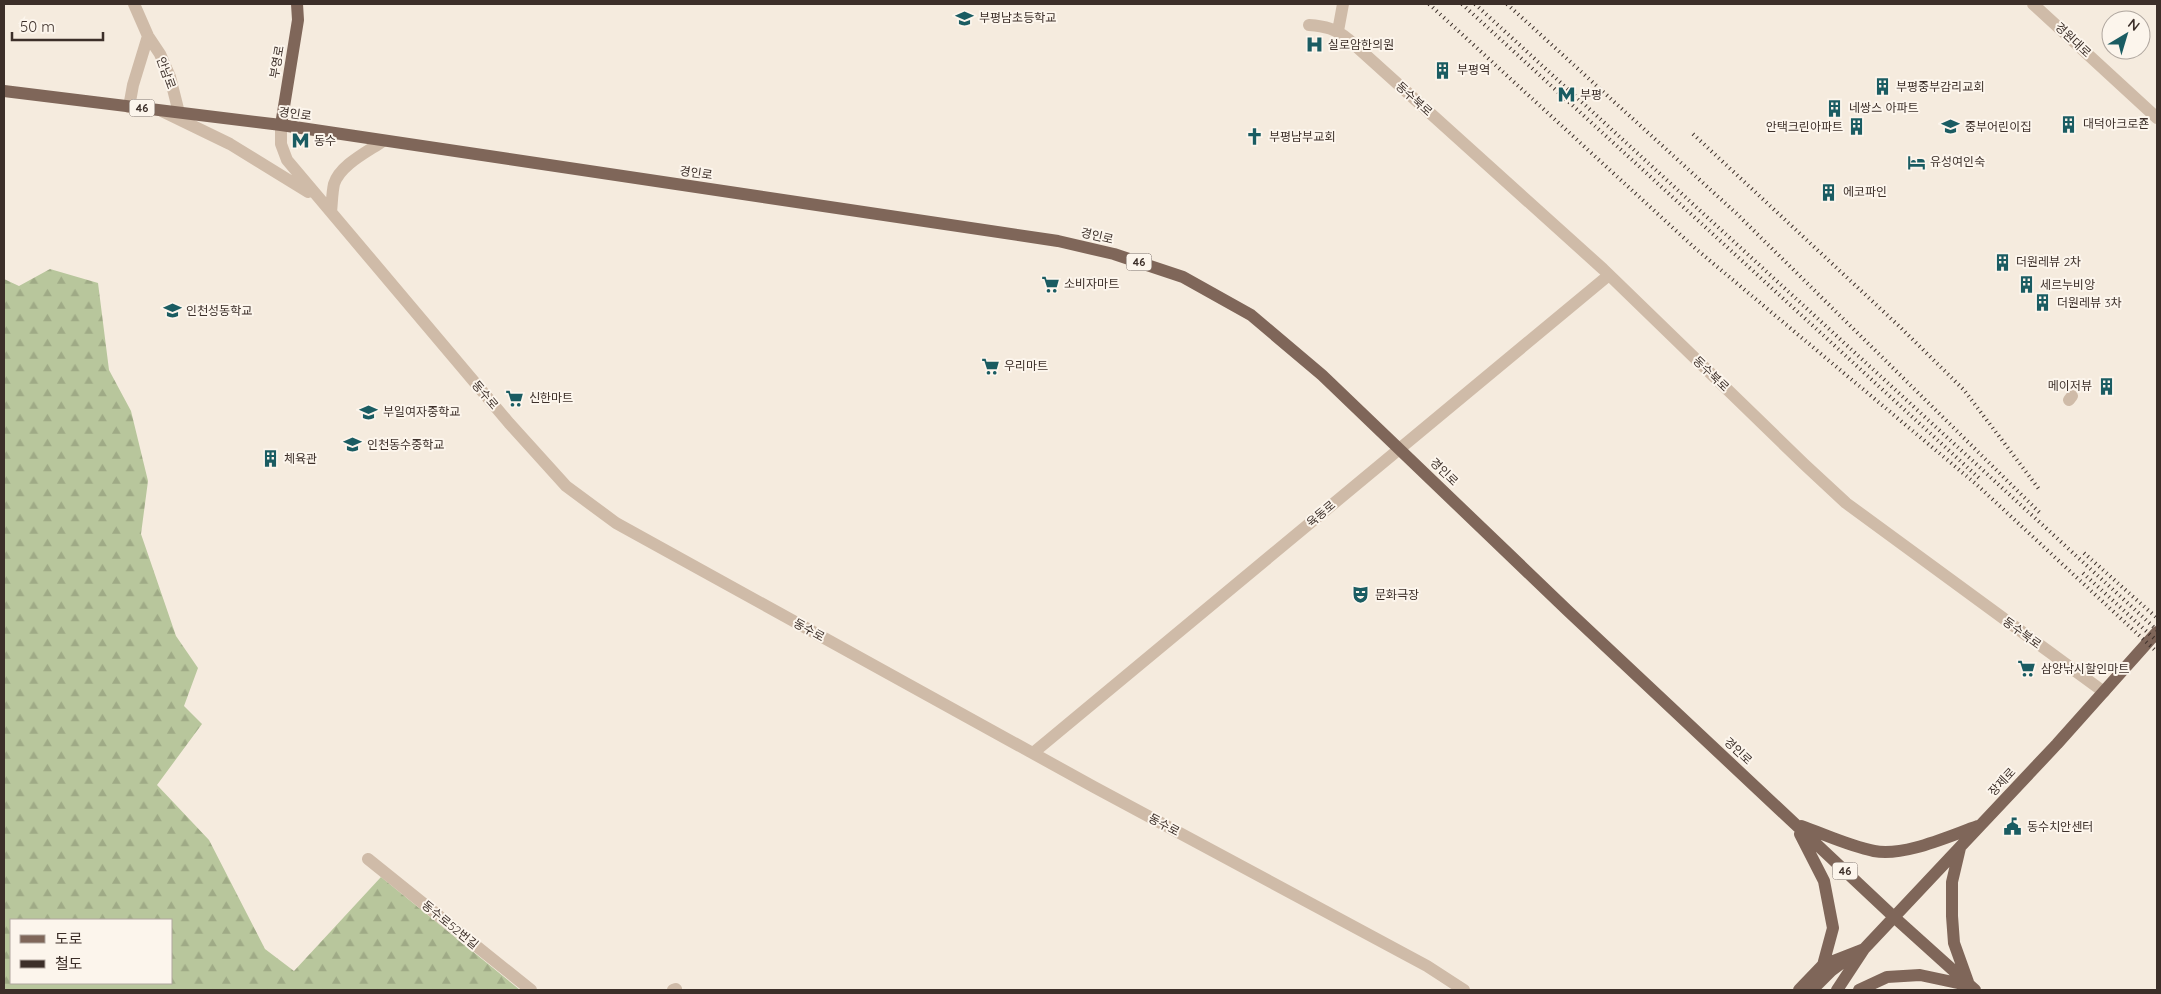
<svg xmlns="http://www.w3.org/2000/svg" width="2161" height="994" viewBox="0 0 2161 994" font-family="Quicksand,'Noto Sans KR',sans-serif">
<defs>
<pattern id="forest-firs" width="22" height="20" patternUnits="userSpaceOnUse" patternTransform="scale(1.25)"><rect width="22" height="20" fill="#b8c69c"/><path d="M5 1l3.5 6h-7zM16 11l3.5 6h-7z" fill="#9faa86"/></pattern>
</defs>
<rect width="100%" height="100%" fill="#f5ebde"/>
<path fill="url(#forest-firs)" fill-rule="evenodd" d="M 50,269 L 98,283 L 109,370 L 131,411 L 148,481 L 141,534 L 176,636 L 198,668 L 184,706 L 202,724 L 157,785 L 209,840 L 265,949 L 294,971 L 381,877 L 520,990 L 4,990 L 4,279 L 19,286 ZM 11,920 L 171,920 L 171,983 L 11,983 Z"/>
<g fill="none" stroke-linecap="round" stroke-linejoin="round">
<path stroke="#cfbba8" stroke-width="12" d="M 134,4 L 148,36 L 160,54 L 170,77 L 179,113
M 2033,4 L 2157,118
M 1309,25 C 1325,26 1336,29 1348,39 L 1603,269 L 1804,464 L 1846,503 L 2104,692
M 1338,31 L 1343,4
M 129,107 L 133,85 L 148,36
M 162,111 L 230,144 L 308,192
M 281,125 L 281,144 L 287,160 L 509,423 L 566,486 L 616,523 L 1094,787 L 1427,966 L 1464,990
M 331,212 C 332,203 332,193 334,184 C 340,165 367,152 383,141
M 2069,400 L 2072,396
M 1033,753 L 1609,275
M 368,859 L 531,990
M 673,990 L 676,989"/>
<path stroke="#7f6659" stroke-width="12" d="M 4,91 L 281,125 L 1058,241 L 1114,254 L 1183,277 L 1251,315 L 1322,375 L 1567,610 L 1894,917 L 1975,990
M 281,125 L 298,20 L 297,4
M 1801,826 C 1824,834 1849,846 1874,851 C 1904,857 1949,836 1978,826
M 1800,834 L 1824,881 L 1833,928 L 1823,965
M 1960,848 L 1952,882 L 1952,916 L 1954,943 L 1968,982
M 1799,990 L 1823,965 L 1864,949
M 1812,990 L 1831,971 L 1843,962
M 1837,990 L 1864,949 L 2057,744 L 2157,632
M 1859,990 L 1887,977 L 1920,975 L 1967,985"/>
<path stroke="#3c2f29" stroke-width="4" stroke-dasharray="1 4" stroke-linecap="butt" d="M 1429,4 L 1696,249 L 1976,484 L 2157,652
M 1462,4 L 1980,479
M 1475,4 L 2157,630
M 1507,4 L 1736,213 L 2042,515
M 1693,134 L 1899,326 L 1964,390 L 2039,489
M 2084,553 L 2157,618
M 2083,573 L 2157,641"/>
</g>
<defs>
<symbol id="school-bare" viewBox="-9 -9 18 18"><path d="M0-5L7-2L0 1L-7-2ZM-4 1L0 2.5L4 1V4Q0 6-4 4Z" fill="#1a5c62" stroke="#fcf5ec" stroke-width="2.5" paint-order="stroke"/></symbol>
<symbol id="hospital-bare" viewBox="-9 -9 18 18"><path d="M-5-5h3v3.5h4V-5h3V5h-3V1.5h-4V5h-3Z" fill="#1a5c62" stroke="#fcf5ec" stroke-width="2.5" paint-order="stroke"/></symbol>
<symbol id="building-bare" viewBox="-9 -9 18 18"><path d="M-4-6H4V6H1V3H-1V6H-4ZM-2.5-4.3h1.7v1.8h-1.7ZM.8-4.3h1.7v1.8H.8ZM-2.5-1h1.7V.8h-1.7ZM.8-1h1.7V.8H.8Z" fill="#1a5c62" stroke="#fcf5ec" stroke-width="2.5" paint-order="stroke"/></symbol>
<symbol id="metro-bare" viewBox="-9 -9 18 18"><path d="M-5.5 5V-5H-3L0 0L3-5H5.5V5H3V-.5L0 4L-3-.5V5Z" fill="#1a5c62" stroke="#fcf5ec" stroke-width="2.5" paint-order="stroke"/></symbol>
<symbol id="church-bare" viewBox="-9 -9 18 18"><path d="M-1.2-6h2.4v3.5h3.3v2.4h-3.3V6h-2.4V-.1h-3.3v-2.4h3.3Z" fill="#1a5c62" stroke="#fcf5ec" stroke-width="2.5" paint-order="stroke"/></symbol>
<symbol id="hotel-bare" viewBox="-9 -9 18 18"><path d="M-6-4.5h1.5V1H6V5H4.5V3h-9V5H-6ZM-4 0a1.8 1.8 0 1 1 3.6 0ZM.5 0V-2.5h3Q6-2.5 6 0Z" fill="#1a5c62" stroke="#fcf5ec" stroke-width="2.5" paint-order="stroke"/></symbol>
<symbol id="supermarket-bare" viewBox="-9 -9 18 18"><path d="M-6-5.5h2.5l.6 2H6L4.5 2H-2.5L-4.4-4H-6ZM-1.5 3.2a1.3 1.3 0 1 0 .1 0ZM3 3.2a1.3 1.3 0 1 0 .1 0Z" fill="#1a5c62" stroke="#fcf5ec" stroke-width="2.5" paint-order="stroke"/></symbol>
<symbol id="theatre-bare" viewBox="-9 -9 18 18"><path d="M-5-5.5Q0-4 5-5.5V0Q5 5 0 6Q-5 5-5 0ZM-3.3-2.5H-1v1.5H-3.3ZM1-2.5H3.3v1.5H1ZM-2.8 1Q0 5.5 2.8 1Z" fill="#1a5c62" stroke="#fcf5ec" stroke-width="2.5" paint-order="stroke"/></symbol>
<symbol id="civic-bare" viewBox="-9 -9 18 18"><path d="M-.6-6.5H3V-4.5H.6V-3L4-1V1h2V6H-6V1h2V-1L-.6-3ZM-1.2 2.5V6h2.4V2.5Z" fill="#1a5c62" stroke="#fcf5ec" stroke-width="2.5" paint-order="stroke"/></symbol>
</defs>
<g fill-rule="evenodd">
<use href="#school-bare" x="952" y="6" width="25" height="25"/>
<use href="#hospital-bare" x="1302" y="32" width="25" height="25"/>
<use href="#building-bare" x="1430" y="58" width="25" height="25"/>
<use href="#building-bare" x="1870" y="74" width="25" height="25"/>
<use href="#metro-bare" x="1554" y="82" width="25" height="25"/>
<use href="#building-bare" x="1822" y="96" width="25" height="25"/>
<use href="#building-bare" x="2056" y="112" width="25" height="25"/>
<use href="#building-bare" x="1844" y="114" width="25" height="25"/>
<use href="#school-bare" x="1938" y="114" width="25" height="25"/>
<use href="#church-bare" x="1242" y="124" width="25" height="25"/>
<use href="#metro-bare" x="288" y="128" width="25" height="25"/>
<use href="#hotel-bare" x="1904" y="150" width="25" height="25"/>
<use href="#building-bare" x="1816" y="180" width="25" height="25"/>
<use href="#building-bare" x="1990" y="250" width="25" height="25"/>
<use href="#supermarket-bare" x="1038" y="272" width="25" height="25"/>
<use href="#building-bare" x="2014" y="272" width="25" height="25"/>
<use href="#building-bare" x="2030" y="290" width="25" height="25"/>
<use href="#school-bare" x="160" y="298" width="25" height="25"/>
<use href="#supermarket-bare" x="978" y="354" width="25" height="25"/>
<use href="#building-bare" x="2094" y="374" width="25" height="25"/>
<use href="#supermarket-bare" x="502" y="386" width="25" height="25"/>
<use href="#school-bare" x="356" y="400" width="25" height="25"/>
<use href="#school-bare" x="340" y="432" width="25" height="25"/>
<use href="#building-bare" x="258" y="446" width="25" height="25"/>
<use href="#theatre-bare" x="1348" y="582" width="25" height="25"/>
<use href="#supermarket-bare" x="2014" y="656" width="25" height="25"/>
<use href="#civic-bare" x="2000" y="814" width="25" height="25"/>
</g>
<g text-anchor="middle" stroke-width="4" stroke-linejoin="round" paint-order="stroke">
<g fill="#fcf5ec" stroke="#766a64" stroke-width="1">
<rect x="129.5" y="99.5" width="25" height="17" rx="4"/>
<rect x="1126.5" y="253.5" width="25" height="17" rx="4"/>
<rect x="1832.5" y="862.5" width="25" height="17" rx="4"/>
</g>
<g font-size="11" font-weight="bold" fill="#3c2f29">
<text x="142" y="112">46</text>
<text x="1139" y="266">46</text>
<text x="1845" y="875">46</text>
</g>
<g font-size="12" fill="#3c2f29" stroke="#fcf5ec" text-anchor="start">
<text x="979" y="22">부평남초등학교</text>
<text x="1328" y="49">실로암한의원</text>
<text x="1457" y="74">부평역</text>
<text x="1896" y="91">부평중부감리교회</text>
<text x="1580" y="99">부평</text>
<text x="1849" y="112">네쌍스 아파트</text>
<text x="2083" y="128">대덕아크로죤</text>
<text x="1843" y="131" text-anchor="end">안택크린아파트</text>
<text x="1965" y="131">중부어린이집</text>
<text x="1269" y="141">부평남부교회</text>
<text x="314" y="145">동수</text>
<text x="1930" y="166">유성여인숙</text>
<text x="1843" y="196">에코파인</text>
<text x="2016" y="266">더원레뷰 2차</text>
<text x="1064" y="288">소비자마트</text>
<text x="2040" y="289">세르누비앙</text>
<text x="2057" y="307">더원레뷰 3차</text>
<text x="186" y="315">인천성동학교</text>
<text x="1004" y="370">우리마트</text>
<text x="2092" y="390" text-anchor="end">메이저뷰</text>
<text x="529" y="402">신한마트</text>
<text x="383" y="416">부일여자중학교</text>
<text x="367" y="449">인천동수중학교</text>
<text x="284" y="463">체육관</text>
<text x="1375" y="599">문화극장</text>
<text x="2041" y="673">삼양낚시할인마트</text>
<text x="2027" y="831">동수치안센터</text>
</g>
<g font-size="12" fill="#3c2f29" stroke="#fcf5ec">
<text transform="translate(2073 40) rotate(43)" y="4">경원대로</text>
<text transform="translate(277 62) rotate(-80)" y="4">부영로</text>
<text transform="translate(166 73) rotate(70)" y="4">안남로</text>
<text transform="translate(1414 99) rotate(42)" y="4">동수북로</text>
<text transform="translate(295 114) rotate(8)" y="4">경인로</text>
<text transform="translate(696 173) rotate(8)" y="4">경인로</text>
<text transform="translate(1097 236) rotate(13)" y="4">경인로</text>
<text transform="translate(1711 374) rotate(44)" y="4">동수북로</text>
<text transform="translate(485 395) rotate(50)" y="4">동수로</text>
<text transform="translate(1444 472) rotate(44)" y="4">경인로</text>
<text transform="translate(1321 514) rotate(-40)" y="4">육동로</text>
<text transform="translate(809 630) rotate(29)" y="4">동수로</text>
<text transform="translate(2022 633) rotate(36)" y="4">동수북로</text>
<text transform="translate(1738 751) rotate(43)" y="4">경인로</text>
<text transform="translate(2002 782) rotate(-47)" y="4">장제로</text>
<text transform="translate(1164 825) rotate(28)" y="4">동수로</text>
<text transform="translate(450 925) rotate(39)" y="4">동수로52번길</text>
</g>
</g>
<rect width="2161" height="994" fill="none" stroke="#3c2f29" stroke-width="10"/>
<rect x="10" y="919" width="162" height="65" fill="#fcf5ec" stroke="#afa69e"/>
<rect x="20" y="935" width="25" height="8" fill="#7f6659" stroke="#afa69e"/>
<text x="55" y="944" font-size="15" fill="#3c2f29">도로</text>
<rect x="20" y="960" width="25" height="8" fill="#3c2f29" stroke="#afa69e"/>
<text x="55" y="969" font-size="15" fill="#3c2f29">철도</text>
<g transform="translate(2126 35) rotate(38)"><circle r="24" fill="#fcf5ec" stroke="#afa69e"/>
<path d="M0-4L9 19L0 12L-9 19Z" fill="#1a5c62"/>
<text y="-8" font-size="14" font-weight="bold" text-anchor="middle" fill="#3c2f29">N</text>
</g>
<path d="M12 32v8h91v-8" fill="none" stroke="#3c2f29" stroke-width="2.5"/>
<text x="20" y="32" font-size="15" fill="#3c2f29" stroke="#fcf5ec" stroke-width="4" paint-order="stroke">50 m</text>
</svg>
